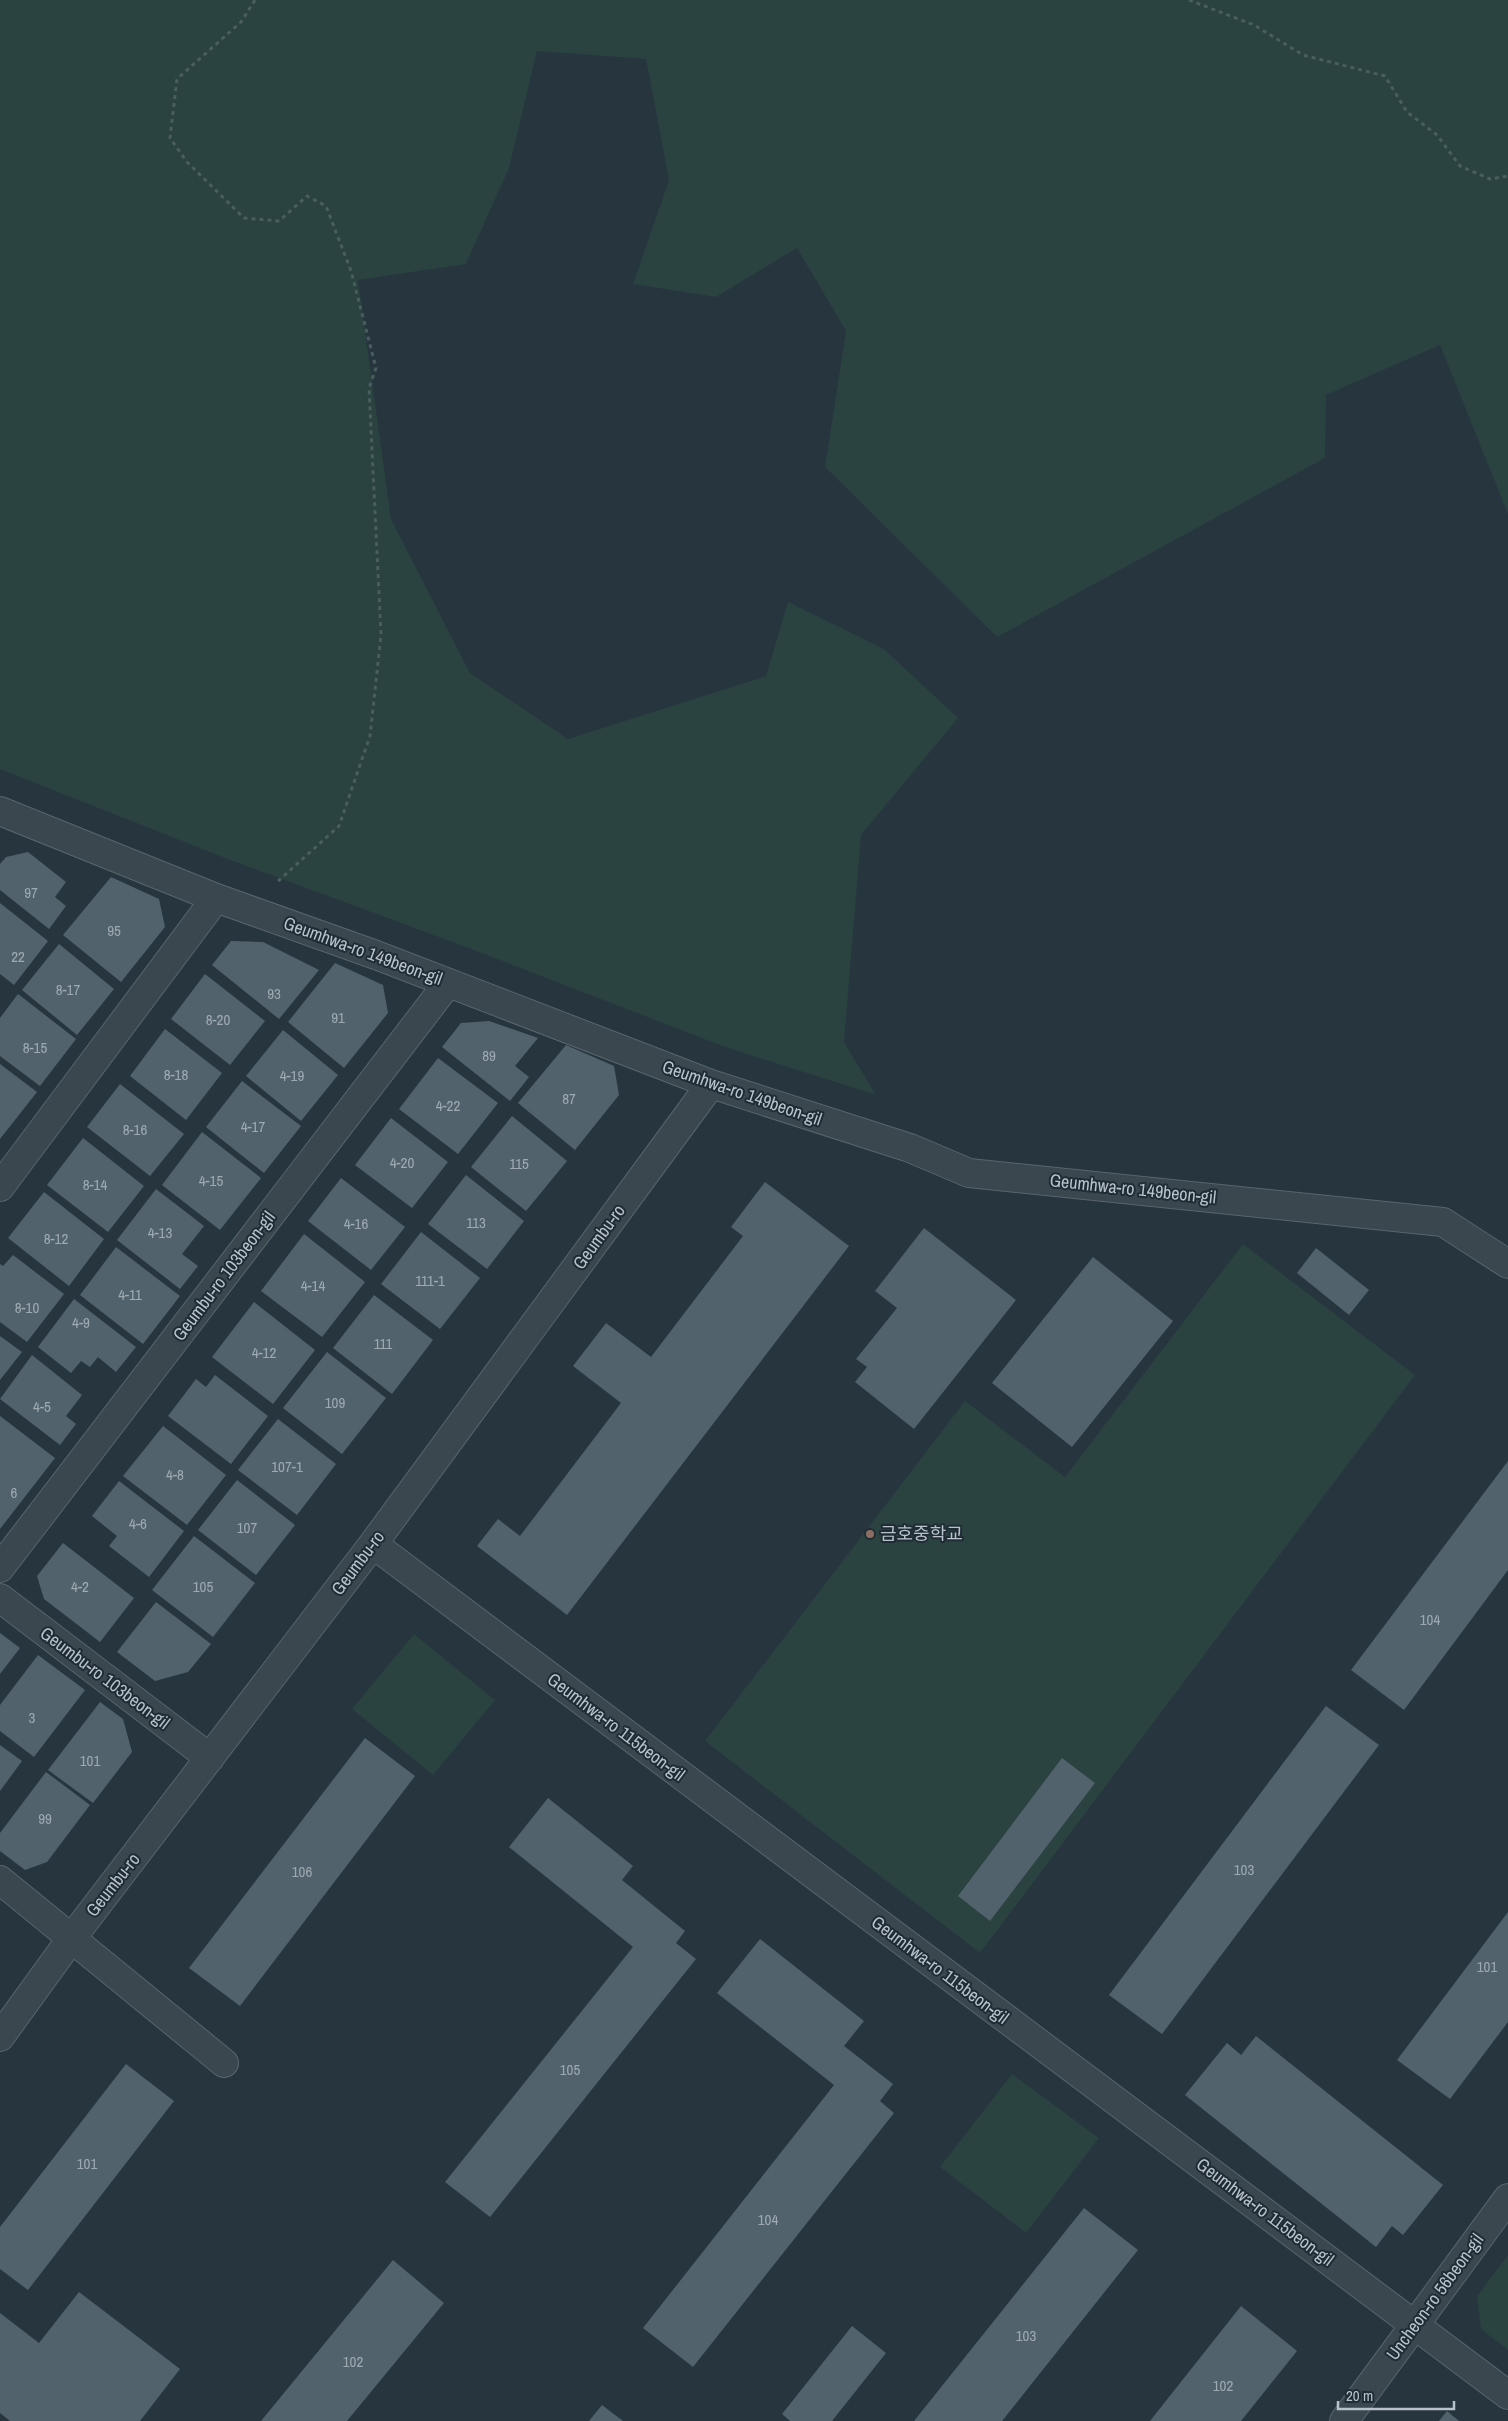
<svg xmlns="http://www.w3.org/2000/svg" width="1508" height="2421" viewBox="0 0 1508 2421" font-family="'Archivo Narrow','Noto Sans KR',sans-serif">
<rect width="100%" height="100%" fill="#27353f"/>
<path fill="#2a4240" d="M 0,0 L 1508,0 L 1508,514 L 1440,345 L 1326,395 L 1325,458 L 997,637 L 825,467 L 846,331 L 797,248 L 716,297 L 633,284 L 669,180 L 646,59 L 537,51 L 509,168 L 466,264 L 358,280 L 391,519 L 470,673 L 568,739 L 766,676 L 788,602 L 884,649 L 958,718 L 861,835 L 844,1042 L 876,1095 L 725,1047 L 466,947 L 230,860 L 0,769 Z
M 1243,1244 L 1415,1375 L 980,1953 L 705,1741 L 965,1401 L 1065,1477 Z
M 414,1634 L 495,1700 L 433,1775 L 352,1709 Z
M 1012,2074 L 1099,2138 L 1026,2233 L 940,2167 Z
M 1508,2255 L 1508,2350 L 1481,2329 L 1477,2296 Z"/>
<path fill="#52626c" d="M 28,852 L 66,882 L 55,897 L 66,906 L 49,929 L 0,890 L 0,864 L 6,857 Z
M 111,877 L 159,899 L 165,927 L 121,982 L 63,935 Z
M 0,903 L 48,941 L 14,985 L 0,974 Z
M 231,941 L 263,942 L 319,970 L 279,1019 L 212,965 Z
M 59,944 L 114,989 L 77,1035 L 22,990 Z
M 335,963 L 383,985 L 388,1013 L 344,1068 L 288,1022 Z
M 205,974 L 265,1021 L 230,1065 L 171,1019 Z
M 18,994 L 76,1039 L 40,1086 L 0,1056 L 0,1018 Z
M 489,1021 L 538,1038 L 515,1066 L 529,1077 L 510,1101 L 442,1047 L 461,1023 Z
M 165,1029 L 222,1073 L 186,1120 L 130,1076 Z
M 283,1030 L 338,1075 L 301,1121 L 246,1076 Z
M 566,1045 L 614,1066 L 619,1095 L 575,1150 L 518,1103 Z
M 438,1058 L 498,1103 L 458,1154 L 399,1109 Z
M 0,1064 L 37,1092 L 0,1139 Z
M 242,1081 L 301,1126 L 264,1173 L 206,1127 Z
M 120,1084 L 184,1134 L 150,1176 L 87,1127 Z
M 512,1116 L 567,1161 L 526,1211 L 471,1167 Z
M 391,1118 L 448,1162 L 412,1208 L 355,1165 Z
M 202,1132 L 261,1178 L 220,1230 L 162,1185 Z
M 83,1138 L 144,1186 L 108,1232 L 47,1185 Z
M 466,1175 L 524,1221 L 487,1269 L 428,1224 Z
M 341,1178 L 405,1227 L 371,1270 L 308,1221 Z
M 765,1182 L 849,1246 L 567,1615 L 477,1546 L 498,1519 L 520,1536 L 621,1403 L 573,1366 L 606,1323 L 651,1357 L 743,1236 L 731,1227 Z
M 156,1189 L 204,1226 L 182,1254 L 198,1266 L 180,1289 L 117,1240 Z
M 44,1192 L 104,1239 L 69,1286 L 8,1238 Z
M 924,1228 L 1016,1300 L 914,1429 L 855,1382 L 867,1367 L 856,1359 L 897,1308 L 875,1291 Z
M 421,1232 L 480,1278 L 440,1329 L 381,1284 Z
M 304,1234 L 365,1282 L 322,1337 L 261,1291 Z
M 116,1247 L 180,1296 L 143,1344 L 80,1295 Z
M 1316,1248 L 1369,1290 L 1349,1315 L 1297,1273 Z
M 13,1255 L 64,1294 L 27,1342 L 0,1322 L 0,1264 L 3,1266 Z
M 1093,1257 L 1173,1321 L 1072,1447 L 992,1383 Z
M 374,1295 L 433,1340 L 392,1394 L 333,1348 Z
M 74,1299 L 136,1347 L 116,1372 L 98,1357 L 90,1367 L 81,1361 L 71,1373 L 38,1347 Z
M 254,1302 L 315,1350 L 273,1404 L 212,1357 Z
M 0,1336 L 22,1352 L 0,1380 Z
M 327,1352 L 386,1398 L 342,1454 L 283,1408 Z
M 32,1355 L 82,1395 L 66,1416 L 76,1424 L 60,1445 L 0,1399 Z
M 215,1375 L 268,1416 L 231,1464 L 168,1416 L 196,1379 L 206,1387 Z
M 0,1416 L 55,1458 L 0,1529 Z
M 278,1419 L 336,1464 L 297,1515 L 238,1470 Z
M 163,1426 L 226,1475 L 187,1525 L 123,1476 Z
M 1508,1461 L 1508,1570 L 1404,1710 L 1351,1670 Z
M 237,1480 L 295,1525 L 256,1575 L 198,1530 Z
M 119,1481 L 184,1531 L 149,1577 L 109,1546 L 117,1536 L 92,1516 Z
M 194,1536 L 255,1583 L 213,1637 L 152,1590 Z
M 63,1543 L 134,1598 L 100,1642 L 44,1599 L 37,1576 Z
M 156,1602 L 211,1644 L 188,1672 L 155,1681 L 117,1652 Z
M 0,1633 L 20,1648 L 0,1674 Z
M 38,1655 L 85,1690 L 34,1757 L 0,1731 L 0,1705 Z
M 100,1702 L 123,1719 L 132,1752 L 93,1803 L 48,1770 Z
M 1326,1706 L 1379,1745 L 1162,2034 L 1109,1995 Z
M 365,1738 L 415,1776 L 240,2006 L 189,1968 Z
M 0,1745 L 22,1761 L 0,1791 Z
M 1062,1758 L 1095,1783 L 990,1921 L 958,1896 Z
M 46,1772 L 90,1805 L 47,1862 L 25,1870 L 0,1851 L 0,1833 Z
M 548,1798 L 633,1866 L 622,1880 L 685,1931 L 676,1943 L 696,1959 L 490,2217 L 445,2182 L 633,1947 L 509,1847 Z
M 1508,1912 L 1508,2022 L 1450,2099 L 1397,2060 Z
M 760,1939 L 864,2021 L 844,2046 L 893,2084 L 880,2101 L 894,2113 L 693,2367 L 643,2328 L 834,2085 L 717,1993 Z
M 1256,2036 L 1443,2185 L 1403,2235 L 1392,2226 L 1376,2247 L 1185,2095 L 1227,2043 L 1241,2055 Z
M 126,2064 L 174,2101 L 28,2290 L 0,2269 L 0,2227 Z
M 1084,2208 L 1138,2250 L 1002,2421 L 914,2421 Z
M 393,2260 L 444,2303 L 347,2421 L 261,2421 Z
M 79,2292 L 180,2369 L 140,2421 L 10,2421 L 0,2413 L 0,2313 L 39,2343 Z
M 1241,2306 L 1297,2351 L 1241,2421 L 1150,2421 Z
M 852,2326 L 886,2353 L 832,2421 L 790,2421 L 782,2414 Z
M 602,2405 L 623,2421 L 589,2421 Z
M 1447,2411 L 1459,2421 L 1439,2421 Z"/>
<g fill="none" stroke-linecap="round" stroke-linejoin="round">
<defs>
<path id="street" d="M 0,811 L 216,898 L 376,955 L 711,1084 L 910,1148 L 969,1173 L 1443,1222 L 1508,1264
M 0,1187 L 216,898
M 373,1544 L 1508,2395
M 0,1568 L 448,983
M 0,1598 L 210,1758
M 0,1880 L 224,2063
M 0,2037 L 71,1939 L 373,1544 L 711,1084
M 1344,2421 L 1508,2198"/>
</defs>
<use href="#street" stroke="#59656d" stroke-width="30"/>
<path stroke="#495e5d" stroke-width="3" stroke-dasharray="4 4" stroke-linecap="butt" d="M 255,0 L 241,22 L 177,79 L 170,138 L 187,162 L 244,218 L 279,221 L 307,196 L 326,206 L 351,271 L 376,368 L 369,388 L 381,635 L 370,736 L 339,826 L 276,883
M 1189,0 L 1254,25 L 1303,55 L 1385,76 L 1407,112 L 1437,135 L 1460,166 L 1490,179 L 1508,176"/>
<use href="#street" stroke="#3b474f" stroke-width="28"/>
</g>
<circle fill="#8d6e63" stroke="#202c35" stroke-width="2" cx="870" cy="1534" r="5"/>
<g text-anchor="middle" stroke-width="4" stroke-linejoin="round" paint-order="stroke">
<g font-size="15" fill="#9eaab2">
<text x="31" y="898">97</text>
<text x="114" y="936">95</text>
<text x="18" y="962">22</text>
<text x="68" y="995">8-17</text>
<text x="274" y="999">93</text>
<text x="338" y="1023">91</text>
<text x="218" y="1025">8-20</text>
<text x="35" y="1053">8-15</text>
<text x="489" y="1061">89</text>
<text x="176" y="1080">8-18</text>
<text x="292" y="1081">4-19</text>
<text x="569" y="1104">87</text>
<text x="448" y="1111">4-22</text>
<text x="253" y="1132">4-17</text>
<text x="135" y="1135">8-16</text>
<text x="402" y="1168">4-20</text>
<text x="519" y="1169">115</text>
<text x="211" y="1186">4-15</text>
<text x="95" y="1190">8-14</text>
<text x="476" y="1228">113</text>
<text x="356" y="1229">4-16</text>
<text x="160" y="1238">4-13</text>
<text x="56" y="1244">8-12</text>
<text x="430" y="1286">111-1</text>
<text x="313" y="1291">4-14</text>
<text x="130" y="1300">4-11</text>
<text x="27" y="1313">8-10</text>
<text x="81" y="1328">4-9</text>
<text x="383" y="1349">111</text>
<text x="264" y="1358">4-12</text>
<text x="335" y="1408">109</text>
<text x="42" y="1412">4-5</text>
<text x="287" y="1472">107-1</text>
<text x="175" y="1480">4-8</text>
<text x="14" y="1498">6</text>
<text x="138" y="1529">4-6</text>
<text x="247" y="1533">107</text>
<text x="80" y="1592">4-2</text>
<text x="203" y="1592">105</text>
<text x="1430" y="1625">104</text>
<text x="32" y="1723">3</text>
<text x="90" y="1766">101</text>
<text x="45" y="1824">99</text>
<text x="1244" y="1875">103</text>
<text x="302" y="1877">106</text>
<text x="1487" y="1972">101</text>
<text x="570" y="2075">105</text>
<text x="87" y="2169">101</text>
<text x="768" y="2225">104</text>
<text x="1026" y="2341">103</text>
<text x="353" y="2367">102</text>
<text x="1223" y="2391">102</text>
</g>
<g font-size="18" fill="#b8c2ca" stroke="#202c35">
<text transform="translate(363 951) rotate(20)" y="6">Geumhwa-ro 149beon-gil</text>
<text transform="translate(742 1093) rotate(19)" y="6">Geumhwa-ro 149beon-gil</text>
<text transform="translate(1133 1189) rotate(6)" y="6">Geumhwa-ro 149beon-gil</text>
<text transform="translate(599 1237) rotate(-54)" y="6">Geumbu-ro</text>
<text transform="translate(224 1276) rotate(-53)" y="6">Geumbu-ro 103beon-gil</text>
<text transform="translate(358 1563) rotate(-53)" y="6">Geumbu-ro</text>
<text transform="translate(105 1678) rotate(37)" y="6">Geumbu-ro 103beon-gil</text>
<text transform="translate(616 1727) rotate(37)" y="6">Geumhwa-ro 115beon-gil</text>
<text transform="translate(113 1885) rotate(-52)" y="6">Geumbu-ro</text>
<text transform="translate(940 1970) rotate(37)" y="6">Geumhwa-ro 115beon-gil</text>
<text transform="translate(1265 2212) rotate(37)" y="6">Geumhwa-ro 115beon-gil</text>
<text transform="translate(1435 2297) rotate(-54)" y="6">Uncheon-ro 56beon-gil</text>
</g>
<g font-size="18" fill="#b8c2ca" stroke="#202c35" text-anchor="start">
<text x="880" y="1540">금호중학교</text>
</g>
</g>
<path d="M1338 2401v8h116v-8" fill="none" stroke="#b8c2ca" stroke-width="2.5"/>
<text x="1346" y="2401" font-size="15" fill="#b8c2ca" stroke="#202c35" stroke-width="4" paint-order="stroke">20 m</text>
</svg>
